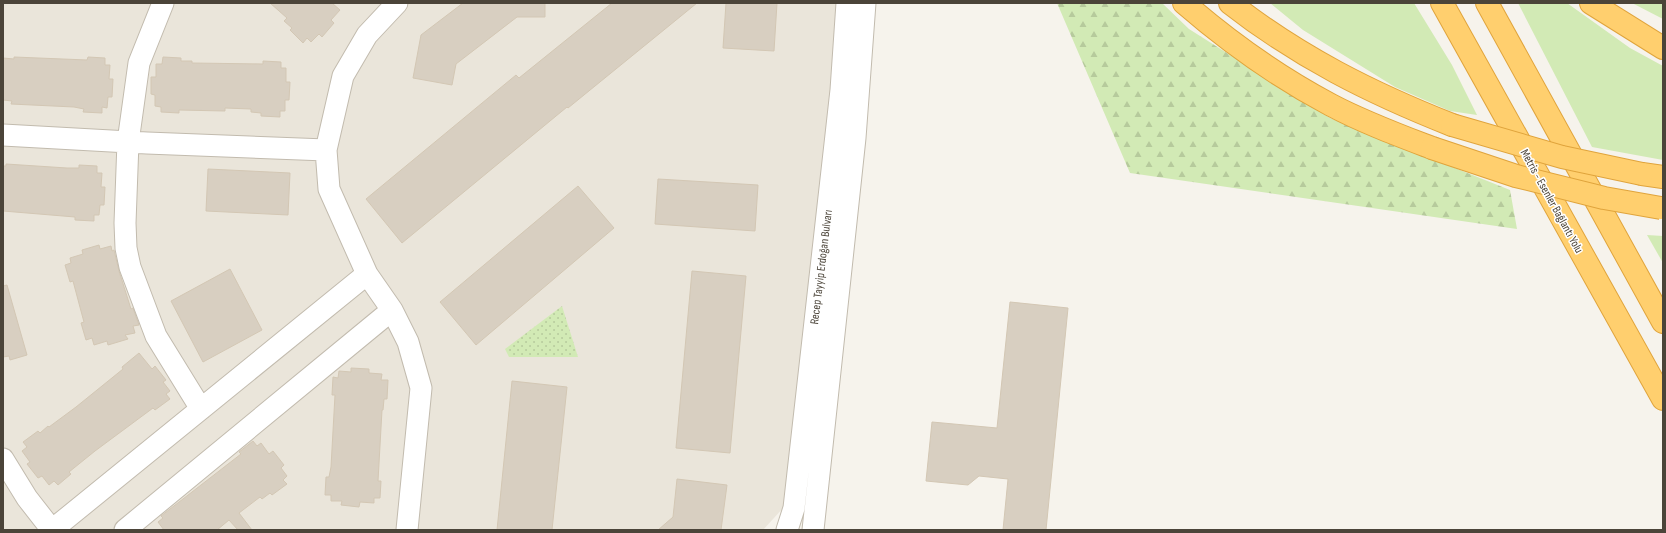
<svg xmlns="http://www.w3.org/2000/svg" width="1666" height="533" viewBox="0 0 1666 533" font-family="'Sofia Sans Condensed',sans-serif">
<defs>
<pattern id="forest-firs" width="22" height="20" patternUnits="userSpaceOnUse"><rect width="22" height="20" fill="#d2eab5"/><path d="M5 1l3.5 6h-7zM16 11l3.5 6h-7z" fill="#b6ca9c"/></pattern>
<pattern id="park-dots" width="8" height="8" patternUnits="userSpaceOnUse"><rect width="8" height="8" fill="#d2eab5"/><path d="M2 2h.1M6 6h.1" fill="none" stroke="#b6ca9c" stroke-width="1.8" stroke-linecap="round"/></pattern>
</defs>
<rect width="100%" height="100%" fill="#f6f3ec"/>
<path fill="#eae5da" d="M 3,3 L 864,3 L 784,507 L 763,530 L 3,530 Z"/>
<path fill="#d2eab5" d="M 1270,3 L 1414,3 L 1452,65 L 1477,115 L 1450,111 L 1395,87 L 1303,30 Z
M 1518,3 L 1567,3 L 1630,48 L 1663,66 L 1663,160 L 1592,147 Z
M 1632,3 L 1663,3 L 1663,19 Z
M 1647,235 L 1663,236 L 1663,263 Z"/>
<path fill="url(#forest-firs)" d="M 1057,3 L 1162,3 L 1189,29 L 1330,118 L 1510,190 L 1517,229 L 1130,173 Z"/>
<path fill="url(#park-dots)" d="M 562,306 L 578,357 L 509,357 L 505,349 Z"/>
<path fill="#d8cfc1" stroke="#d3c7b4" d="M 270,3 L 332,3 L 340,10 L 331,20 L 334,23 L 322,37 L 319,34 L 311,42 L 307,38 L 303,43 L 290,30 L 292,28 L 284,21 L 287,18 Z
M 463,3 L 545,3 L 545,17 L 517,17 L 456,64 L 452,85 L 413,78 L 421,35 Z
M 612,3 L 697,3 L 568,108 L 567,107 L 402,243 L 366,199 L 516,75 L 519,78 Z
M 726,3 L 777,3 L 774,51 L 723,48 Z
M 14,57 L 87,60 L 88,57 L 105,58 L 105,65 L 110,65 L 109,79 L 113,79 L 112,97 L 108,97 L 107,108 L 102,107 L 102,113 L 83,112 L 84,109 L 74,107 L 11,104 L 12,101 L 3,100 L 3,58 L 14,59 Z
M 163,57 L 181,58 L 181,61 L 192,61 L 192,63 L 263,64 L 263,61 L 281,62 L 281,68 L 286,68 L 286,82 L 290,82 L 289,100 L 285,100 L 285,111 L 280,111 L 280,117 L 261,116 L 261,113 L 251,112 L 251,109 L 225,108 L 225,111 L 179,110 L 179,113 L 161,112 L 161,107 L 155,106 L 155,95 L 151,94 L 151,77 L 156,77 L 156,64 L 162,64 Z
M 6,164 L 67,168 L 79,168 L 79,165 L 97,166 L 97,173 L 102,173 L 101,187 L 105,187 L 104,205 L 100,205 L 99,215 L 94,215 L 94,221 L 75,220 L 75,217 L 3,211 L 3,166 L 6,166 Z
M 208,169 L 290,173 L 288,215 L 206,211 Z
M 658,179 L 758,185 L 755,231 L 655,224 Z
M 578,186 L 614,228 L 476,345 L 440,302 Z
M 99,245 L 100,249 L 111,246 L 112,251 L 114,250 L 119,271 L 131,309 L 133,308 L 139,325 L 133,326 L 135,333 L 125,335 L 128,339 L 108,345 L 107,341 L 94,345 L 92,338 L 86,340 L 81,323 L 84,322 L 81,311 L 73,281 L 70,282 L 65,265 L 71,263 L 70,258 L 83,254 L 82,250 Z
M 230,269 L 262,330 L 203,362 L 171,301 Z
M 692,271 L 746,276 L 730,453 L 676,448 Z
M 7,285 L 27,355 L 10,360 L 9,356 L 3,357 L 3,286 Z
M 1010,302 L 1068,308 L 1046,530 L 1003,530 L 1008,479 L 979,476 L 968,485 L 926,481 L 932,422 L 997,428 Z
M 139,353 L 152,369 L 155,366 L 166,380 L 163,382 L 170,391 L 166,394 L 170,399 L 155,410 L 153,408 L 95,451 L 69,472 L 71,474 L 58,485 L 54,481 L 49,485 L 42,476 L 38,478 L 27,464 L 30,462 L 22,451 L 27,447 L 23,442 L 38,431 L 40,433 L 48,426 L 49,427 L 76,407 L 123,369 L 122,367 Z
M 351,368 L 369,369 L 369,373 L 382,374 L 381,380 L 388,380 L 387,399 L 384,399 L 383,410 L 382,410 L 378,481 L 381,481 L 380,498 L 374,498 L 374,503 L 360,502 L 359,507 L 341,505 L 342,501 L 331,501 L 331,495 L 325,495 L 326,477 L 329,477 L 331,467 L 335,395 L 332,395 L 333,377 L 338,378 L 339,371 L 351,372 Z
M 512,381 L 567,387 L 552,530 L 497,530 Z
M 253,441 L 257,446 L 261,443 L 269,454 L 273,451 L 284,465 L 281,468 L 287,476 L 283,480 L 287,484 L 272,495 L 270,493 L 262,499 L 260,497 L 239,513 L 252,530 L 238,530 L 229,520 L 217,530 L 164,530 L 158,522 L 163,518 L 161,516 L 241,454 L 239,452 Z
M 677,479 L 727,485 L 721,530 L 658,530 L 673,517 Z"/>
<g fill="none" stroke-linecap="round" stroke-linejoin="round">
<defs>
<path id="minor" d="M 163,3 L 139,63 L 128,142 L 125,223 L 126,248 L 130,267 L 156,336 L 201,409
M 397,3 L 367,35 L 343,76 L 326,150 L 329,189 L 367,274 L 392,310 L 408,342 L 421,388 L 407,530
M 3,135 L 147,143 L 326,150
M 3,459 L 27,498 L 52,530
M 52,530 L 367,274
M 125,530 L 392,310
M 787,530 L 794,508 L 836,135 L 841,90 L 847,3
M 813,530 L 855,138 L 865,3"/>
<path id="highway" d="M 1184,3 C 1229,42 1278,77 1331,105 C 1363,122 1398,135 1432,148
M 1230,3 C 1299,57 1371,93 1452,125
M 1442,3 L 1663,399
M 1487,3 L 1663,322
M 1591,3 L 1663,48
M 1642,174 L 1663,177"/>
</defs>
<use href="#minor" stroke="#c2bbae" stroke-width="23"/>
<use href="#highway" stroke="#e0a43c" stroke-width="24"/>
<use href="#minor" stroke="#fff" stroke-width="21"/>
<use href="#highway" stroke="#ffcf6e" stroke-width="22"/>
<defs>
<path id="highway-bridge" d="M 1452,125 L 1562,157 L 1642,174
M 1432,148 L 1516,176 L 1604,198 L 1661,208"/>
</defs>
<use href="#highway-bridge" stroke="#e0a43c" stroke-width="24" stroke-linecap="butt"/>
<use href="#highway-bridge" stroke="#ffcf6e" stroke-width="22"/>
</g>
<g text-anchor="middle" stroke-width="3" stroke-linejoin="round" paint-order="stroke">
<g font-size="12" fill="#4b4439" stroke="#fff">
<text transform="translate(1552 201) rotate(61)" y="4">Metris - Esenler Bağlantı Yolu</text>
<text transform="translate(821 267) rotate(-83)" y="4">Recep Tayyip Erdoğan Bulvarı</text>
</g>
</g>
<rect width="1666" height="533" fill="none" stroke="#4b4439" stroke-width="8"/>
</svg>
